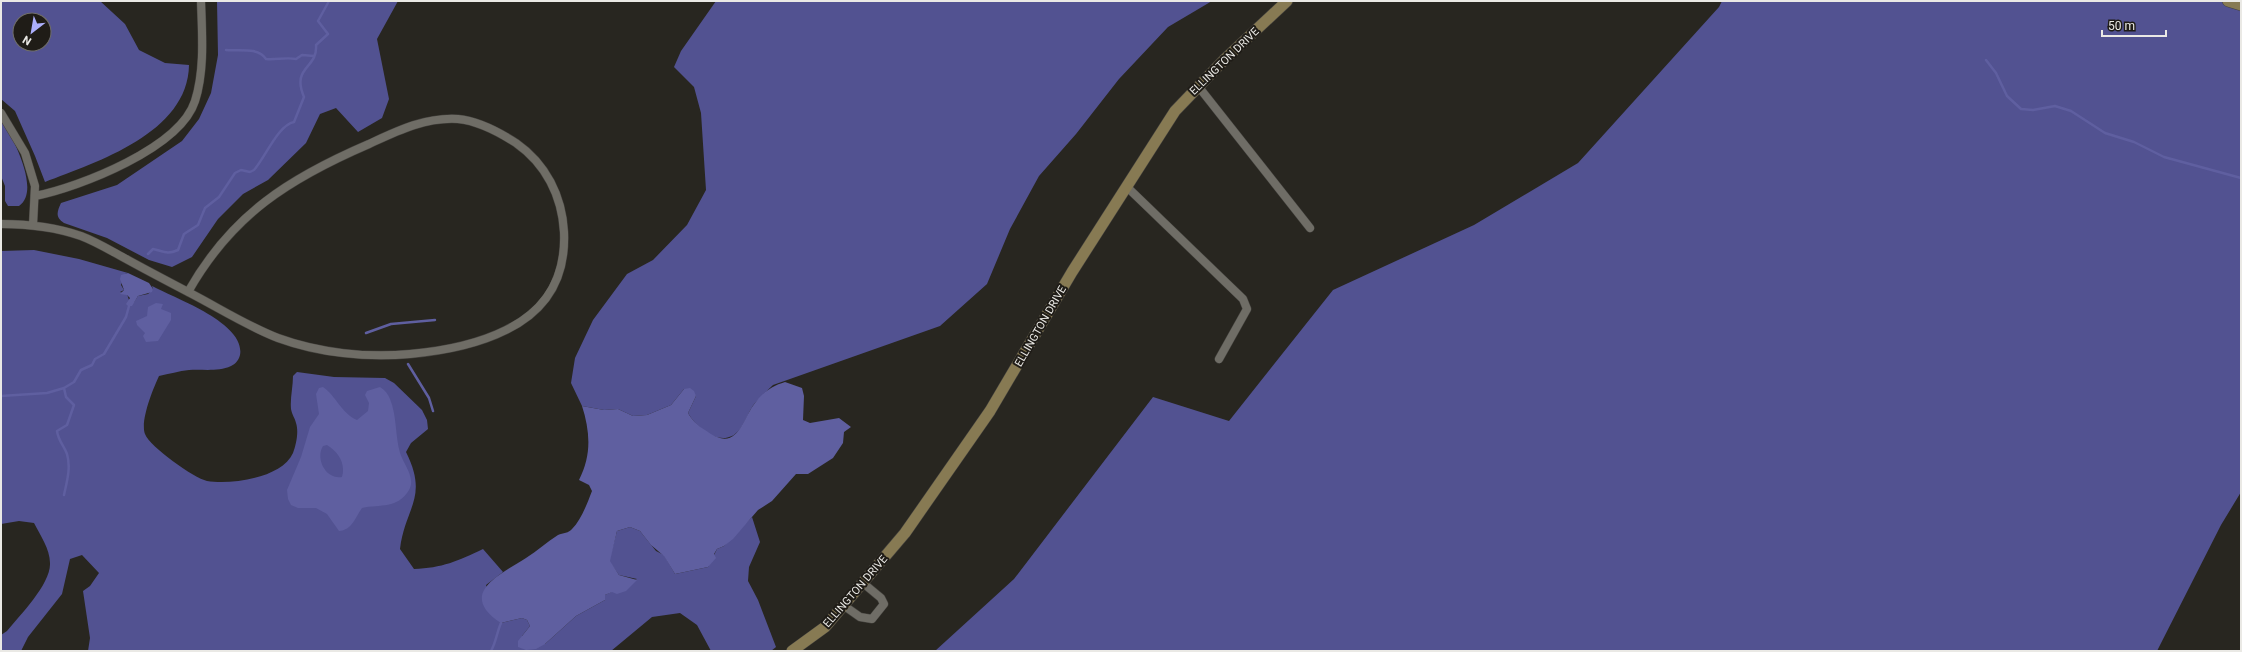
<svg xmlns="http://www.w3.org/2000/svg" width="2242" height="652" viewBox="0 0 2242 652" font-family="Roboto,sans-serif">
<rect width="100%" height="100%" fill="#282620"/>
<path fill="#525291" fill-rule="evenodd" d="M 1,1 L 100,1 L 125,24 L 139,50 L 165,63 L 189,65 C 188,133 97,162 45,182 L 35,156 L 15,111 L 1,99 ZM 20,20 L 44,20 L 44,44 L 20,44 Z
M 217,1 L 398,1 L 377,39 L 389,99 L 382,118 L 358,132 L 336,108 L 320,114 L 306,143 L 268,180 L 243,194 L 218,219 L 192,257 L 172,267 L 149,260 L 107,238 L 64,223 C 55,217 57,212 61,203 L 117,185 L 182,141 L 199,119 L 211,93 L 218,55 Z
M 716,1 L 1212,1 L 1168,27 L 1119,79 L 1076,134 L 1039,176 L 1010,229 L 987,284 L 940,326 L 773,385 C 767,391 760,397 755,403 C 749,410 746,421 740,429 C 724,450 698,430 688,413 L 696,396 L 684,389 L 671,405 L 647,415 L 633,416 L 618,409 L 604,410 L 582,406 L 571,383 L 575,358 L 593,320 L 627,274 L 653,260 L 687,225 L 706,190 L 701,113 L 694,87 L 674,67 L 681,51 Z
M 1722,1 L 2241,1 L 2241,492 L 2221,525 L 2157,651 L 935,651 L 1014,579 L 1153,397 L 1229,421 L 1333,290 L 1474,225 L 1578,163 L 1719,7 Z
M 1,117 C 11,135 42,190 19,206 L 8,206 L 5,201 L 5,186 L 1,176 Z
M 34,250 L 79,259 L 128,273 L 125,274 L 121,285 L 124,290 L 120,292 L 127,294 L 129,300 L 134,302 L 138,296 L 148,294 L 153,289 L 152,286 C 174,298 246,323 240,355 C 239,359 236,364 231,366 C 218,372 203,369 189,370 C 179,371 169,374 159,376 C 153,389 140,421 145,434 C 150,447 194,478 207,481 C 231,485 282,478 293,453 C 296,445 299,432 296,423 C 295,418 292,415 291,409 C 290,398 293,387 293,376 L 297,372 L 334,377 L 385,378 L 394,383 L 422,410 L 427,420 L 428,429 L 411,443 L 406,452 C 429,498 405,507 400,549 L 414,569 C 442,568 458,561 483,549 L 503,572 L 486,585 L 501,623 L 522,618 L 527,620 L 530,626 L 522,636 L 545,644 L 576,616 L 605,600 L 605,595 L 637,579 L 619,575 L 609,561 L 617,531 L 630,527 L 640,531 L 656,551 L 664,555 L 675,574 L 708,567 L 717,549 L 724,546 L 752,517 L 760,542 L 749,567 L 748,581 L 758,600 L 776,647 L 771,651 L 711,651 L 697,625 L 680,613 L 652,617 L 611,651 L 88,651 L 90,638 L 83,591 L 90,586 L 99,573 L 82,555 L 70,559 L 62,594 L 28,637 L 21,651 L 1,651 L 1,635 L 7,631 C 20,615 51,584 50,563 C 50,549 40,535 34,523 L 19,521 L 1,524 L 1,251 Z"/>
<path fill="#5f5fa0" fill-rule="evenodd" d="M 128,273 L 149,283 L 153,289 L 152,292 L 138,296 L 132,306 L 128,306 L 126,304 L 130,298 L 127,295 L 120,294 L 124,290 L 120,279 L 121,275 Z
M 156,303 L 163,304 L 161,309 L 171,313 L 171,320 L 158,341 L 146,342 L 143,336 L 145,333 L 137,325 L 136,321 L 147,316 L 148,307 Z
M 785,382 L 802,388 L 804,396 L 803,420 L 810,423 L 839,418 L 851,427 L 844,432 L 843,443 L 833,458 L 808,474 L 796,474 L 772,501 L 758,510 L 733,539 L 724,546 L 717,549 L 714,554 L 716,558 L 708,567 L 675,574 L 664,556 L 651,545 L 640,531 L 630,527 L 617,531 L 610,561 L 619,575 L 637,580 L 626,591 L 617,594 L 612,592 L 605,595 L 605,600 L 576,616 L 545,644 L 536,649 L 526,650 L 518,647 L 518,641 L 530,626 L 527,620 L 522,618 L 501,623 C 457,594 499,575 526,558 C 537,551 547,542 558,535 C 563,533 569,533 572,529 C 581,520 587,504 592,491 L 589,485 L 579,480 C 592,455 590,431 582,406 L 604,410 L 618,409 L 633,416 L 647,415 L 671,405 L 684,389 L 690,388 L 694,391 L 696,396 L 688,413 C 693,422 700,427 708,432 C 738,453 742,419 755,403 C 763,392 772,386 785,382 Z
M 323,387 C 336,396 342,414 357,420 L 368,411 L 369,403 L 365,395 L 367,391 L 380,387 C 385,390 388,394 390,399 C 397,416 395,436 400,453 C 404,465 416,478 409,490 C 398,509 380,504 362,508 C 355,518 352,530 339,531 L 327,514 L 316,508 L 298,508 L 291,505 L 288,499 L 287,490 L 301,457 L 310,427 L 319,414 L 316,394 L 319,388 ZM 327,445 C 338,452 346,463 342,477 C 326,480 315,459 323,446 Z"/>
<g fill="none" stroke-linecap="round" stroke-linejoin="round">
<path stroke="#5f5fa0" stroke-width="2.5" d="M 226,50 C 239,51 258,47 266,59 C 276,60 286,57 296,59 L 302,55 L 314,56
M 1986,60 L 1996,73 L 2007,96 L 2021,109 L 2033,110 L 2055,106 L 2071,111 L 2105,133 L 2134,142 L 2164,157 L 2241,178
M 148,254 L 153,249 C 163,251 167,255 178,250 L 184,234 L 198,225 L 205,208 L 219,197 L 235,173 L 241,170 L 250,172 L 254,170 C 265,158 278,125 294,122 L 304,97 C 291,66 318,69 316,45 L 328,34 L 318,21 L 329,1
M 366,333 L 391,324 L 435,320
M 408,364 L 429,398 L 433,411
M 1,396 L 47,393 L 64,388
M 64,495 C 67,481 71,468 67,454 C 64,446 58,440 57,431 L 67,425 L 74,405 L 66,397 L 64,388 L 74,382 L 81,370 L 92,365 L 95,359 L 104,354 L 126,317 L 129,306
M 491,651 C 496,642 497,632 501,623"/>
<defs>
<path id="street" d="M 1198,86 L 1310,228
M 1,113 L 25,153 L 35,186 L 33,225
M 1127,187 L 1243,299 L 1247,309 L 1219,359
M 35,196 C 80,187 180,148 195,101 C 205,70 202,33 201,1
M 1,224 C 28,224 55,227 81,236 C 97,242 113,252 128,260 C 148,271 169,282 190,293 C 219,308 247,326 278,338 C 319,353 367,358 410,354 C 443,351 476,345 506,330 C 547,310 566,278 564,232 C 562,196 546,164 516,143 C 499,132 479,121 458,119 C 425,117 397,131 369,144 C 290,178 232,214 188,292
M 843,605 L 860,617 L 872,619 L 884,604 L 881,598 L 863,583"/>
<path id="secondary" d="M 2228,1 L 2241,5
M 792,651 L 825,627 L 905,533 L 990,411 L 1072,272 L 1175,111 L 1224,60 L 1287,1"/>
</defs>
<use href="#street" stroke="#45433f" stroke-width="9"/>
<use href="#secondary" stroke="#45433f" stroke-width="12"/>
<use href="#street" stroke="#6f6d66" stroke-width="8"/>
<use href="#secondary" stroke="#877a53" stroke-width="11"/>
</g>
<g text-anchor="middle" stroke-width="4" stroke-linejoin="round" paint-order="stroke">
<g font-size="11" fill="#eae9e5" stroke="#1f1c17">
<text transform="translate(1224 61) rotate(-44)" y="4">ELLINGTON DRIVE</text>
<text transform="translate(1040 326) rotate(-60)" y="4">ELLINGTON DRIVE</text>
<text transform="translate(855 591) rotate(-49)" y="4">ELLINGTON DRIVE</text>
</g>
</g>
<rect width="2242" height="652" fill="none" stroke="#eae9e5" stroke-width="4"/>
<g transform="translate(32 32) rotate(211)"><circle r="19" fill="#1f1c17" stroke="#706e69"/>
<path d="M0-3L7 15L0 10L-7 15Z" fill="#acaffb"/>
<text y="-6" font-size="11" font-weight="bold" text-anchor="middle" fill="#eae9e5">N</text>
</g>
<path d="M2102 30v6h64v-6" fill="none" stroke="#eae9e5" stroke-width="2"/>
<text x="2108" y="30" font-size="12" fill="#eae9e5" stroke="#1f1c17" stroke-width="3" paint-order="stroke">50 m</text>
</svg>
